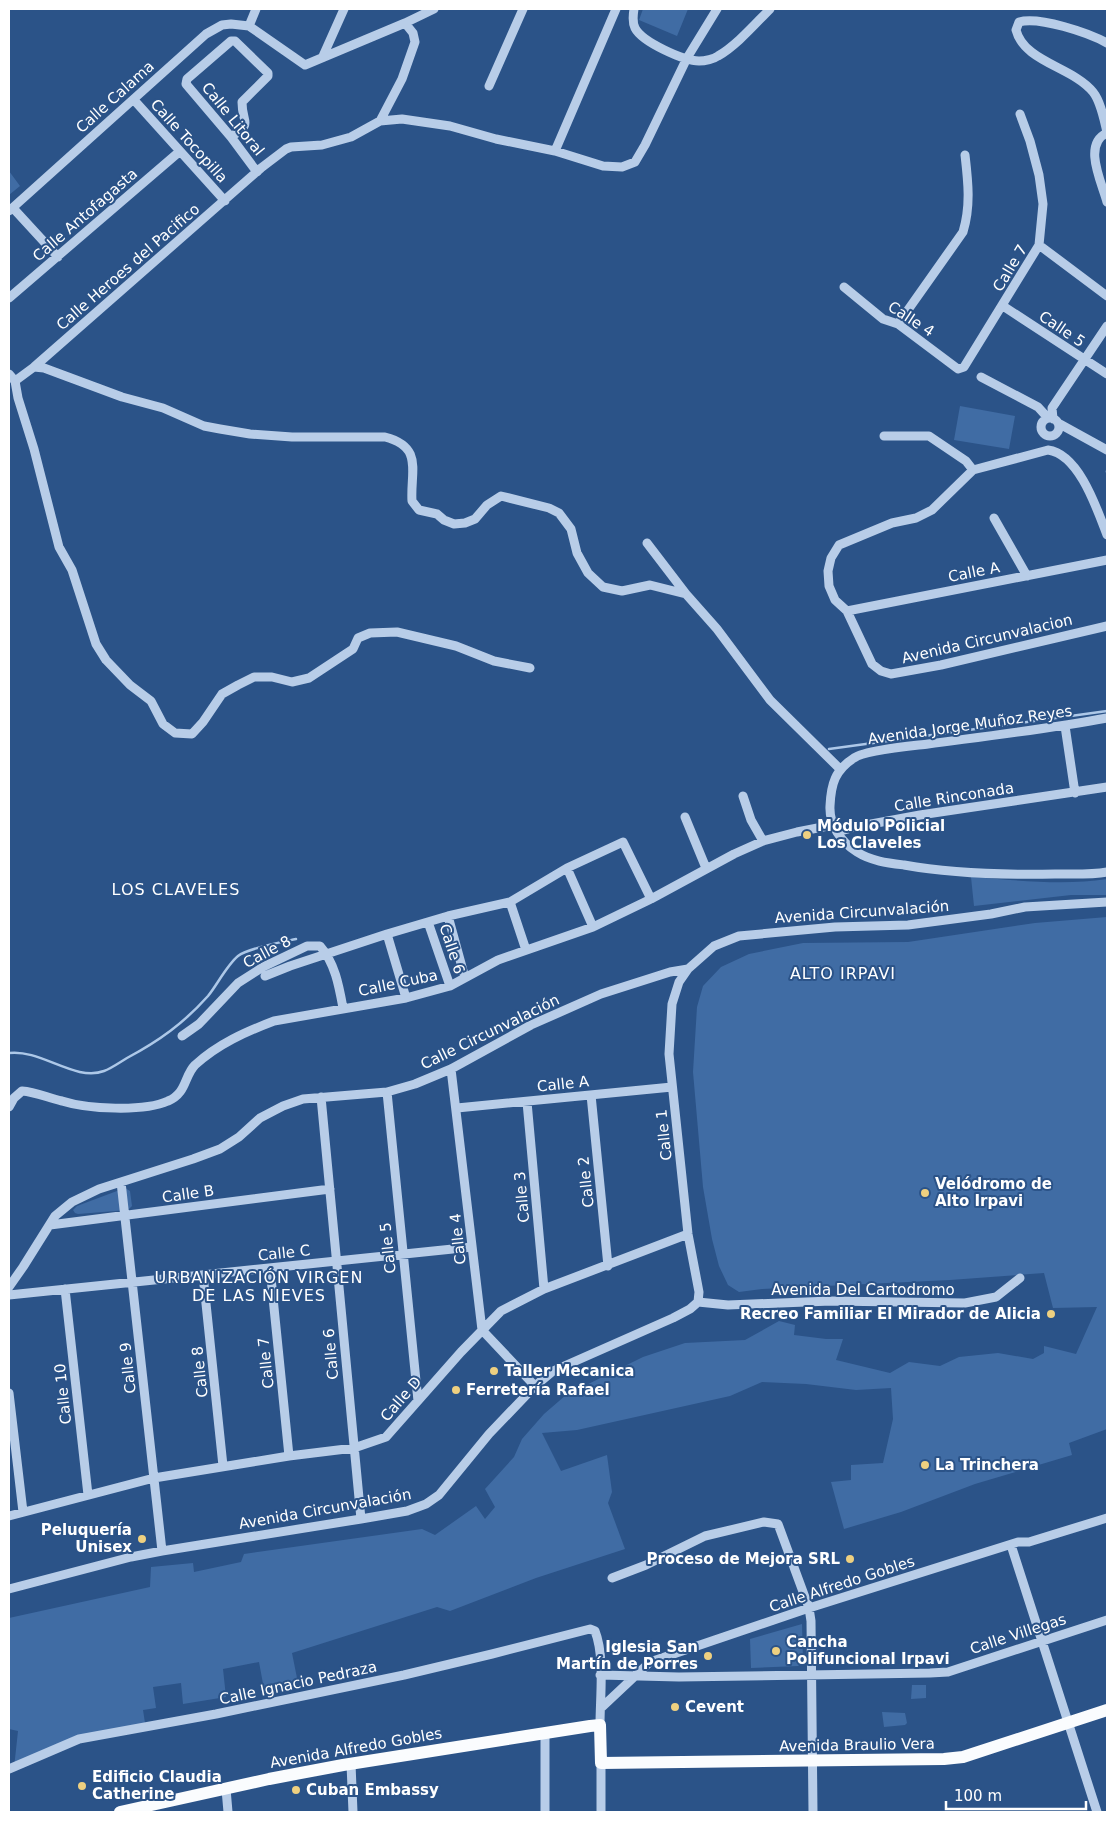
<svg xmlns="http://www.w3.org/2000/svg" width="1116" height="1821" viewBox="0 0 1116 1821" font-family="'DejaVu Sans',sans-serif">
<rect width="100%" height="100%" fill="#2b5388"/>
<path fill="#406ca4" d="M 643,9 L 688,9 L 677,36 L 639,20 Z
M 9,171 L 20,186 L 9,195 Z
M 960,406 L 1015,416 L 1009,449 L 954,440 Z
M 971,877 C 1015,880 1063,886 1107,879 L 1107,895 L 1071,895 L 974,906 Z
M 1107,917 L 1107,1429 L 1069,1443 L 1072,1455 L 975,1484 L 901,1512 L 844,1529 L 831,1482 L 851,1480 L 851,1465 L 883,1463 L 893,1419 L 891,1388 L 856,1390 L 806,1384 L 762,1382 L 730,1396 L 577,1430 L 542,1433 L 561,1471 L 607,1455 L 612,1492 L 608,1503 L 625,1549 L 536,1578 L 450,1611 L 437,1607 L 292,1653 L 298,1683 L 264,1689 L 259,1662 L 223,1669 L 226,1697 L 183,1704 L 181,1683 L 153,1687 L 156,1708 L 143,1710 L 145,1723 L 73,1737 L 14,1768 L 18,1731 L 9,1729 L 9,1618 L 150,1587 L 151,1567 L 193,1563 L 194,1572 L 241,1562 L 244,1554 L 422,1529 L 435,1535 L 476,1506 L 485,1519 L 495,1507 L 485,1489 L 514,1457 L 522,1439 L 544,1414 L 566,1395 L 643,1357 L 685,1343 L 745,1340 L 779,1321 L 795,1325 L 794,1335 L 826,1339 L 843,1339 L 836,1360 L 890,1373 L 909,1362 L 940,1366 L 959,1357 L 998,1353 L 1033,1359 L 1044,1353 L 1044,1346 L 1076,1354 L 1097,1307 L 1053,1308 L 1044,1273 L 950,1280 L 762,1289 L 739,1292 L 728,1285 L 719,1266 L 712,1239 L 703,1187 L 693,1072 L 697,1007 L 703,986 L 721,967 L 749,954 L 803,943 L 908,942 L 1035,923 Z
M 125,1188 L 130,1191 L 132,1206 L 128,1210 L 78,1214 L 75,1213 L 73,1210 L 77,1206 Z
M 802,1624 L 803,1662 L 798,1666 L 751,1668 L 750,1639 Z
M 912,1685 L 926,1685 L 926,1698 L 911,1699 Z
M 882,1712 L 905,1713 L 907,1723 L 905,1725 L 884,1727 Z"/>
<g fill="none" stroke-linecap="round" stroke-linejoin="round">
<path stroke="#adc8e8" stroke-width="2.5" d="M 1107,471 L 1107,472
M 829,749 L 1107,711
M 9,1053 C 41,1049 75,1082 104,1071 C 112,1068 120,1062 127,1058 C 159,1041 184,1023 208,996 C 217,985 227,965 238,956 C 248,948 282,942 296,939"/>
<path stroke="#b8cde8" stroke-width="9" d="M 634,9 C 633,15 632,22 635,28 C 642,42 684,61 699,61 C 705,61 714,59 718,56 C 736,46 755,24 770,9
M 249,26 L 256,9
M 1107,43 C 1089,33 1039,16 1019,22 L 1016,30 C 1024,62 1073,67 1093,92 C 1101,102 1104,120 1107,132
M 323,56 L 344,9
M 489,86 L 523,9
M 134,100 L 225,201
M 380,121 L 402,79 L 415,42 L 413,33 L 405,23
M 1107,133 C 1082,144 1102,183 1107,202
M 231,137 C 254,122 242,125 242,102 L 268,76 L 268,73 L 235,41 L 231,41 L 187,79 L 186,84 L 231,137 L 257,172
M 555,151 L 616,9
M 13,208 L 58,257
M 9,211 L 206,34 L 222,25 L 231,24 L 249,26 L 305,65 L 405,23 L 434,9
M 1039,245 L 1107,296
M 844,287 L 883,319 L 898,324 L 958,369 L 964,367 L 1039,245 L 1043,204 L 1039,175 L 1030,141 L 1020,114
M 9,298 L 179,152
M 1003,306 L 1107,374
M 898,324 L 963,232 C 971,206 968,181 965,155
M 34,367 L 44,368 L 122,397 L 163,408 L 204,426 L 220,429 L 250,434 L 292,437 L 385,437 C 424,447 410,472 412,501 L 419,510 L 437,514 L 444,520 L 454,524 L 465,523 L 475,519 L 487,505 L 501,496 L 549,508 L 559,513 L 571,529 L 577,553 L 588,573 L 603,587 L 622,591 L 650,585 L 686,594
M 9,374 L 15,381 L 18,398 L 34,449 L 59,547 L 72,570 L 96,644 L 106,660 L 130,685 L 151,701 L 163,724 L 175,733 L 192,734 L 203,722 L 222,694 L 238,685 L 254,677 L 272,677 L 292,682 L 309,678 L 353,649 L 358,638 L 370,633 L 397,632 L 456,646 L 494,661 L 530,668
M 981,377 L 1038,407 L 1048,418
M 15,381 L 34,367 L 261,168 L 286,149 L 291,147 L 322,145 L 351,137 L 380,121 L 402,119 L 450,126 L 496,139 L 555,151 L 603,166 L 622,167 L 635,162 L 645,145 L 687,58 L 717,9
M1041 427a9 9 0 1 1 18 0a9 9 0 1 1-18 0Z
M 1053,419 L 1052,408 L 1107,326
M 1058,423 L 1107,450
M 884,436 L 929,436 L 966,461 L 973,470
M 994,518 L 1027,576
M 1107,535 C 1097,509 1079,454 1048,450 L 973,470 L 932,510 L 916,518 L 892,523 L 839,545 L 831,558 L 828,571 L 829,586 L 835,600 L 847,611 L 872,664 L 881,671 L 891,674 L 941,665 L 1107,626
M 647,543 L 686,594 L 717,629 L 770,700 L 840,769
M 847,611 L 1107,560
M 1107,718 C 1048,729 988,736 928,744 C 912,746 865,750 854,758 C 835,770 831,784 830,806 C 829,825 841,842 857,852 C 871,861 888,863 904,865 C 954,874 1004,875 1055,874 C 1072,874 1090,875 1107,872
M 1065,726 L 1075,793
M 743,796 L 751,820 L 763,841
M 685,817 L 706,868
M 837,832 L 855,827 L 920,815 L 1107,787
M 567,868 L 593,927
M 510,902 L 526,950
M 448,916 L 465,978
M 428,922 L 450,986
M 387,934 L 406,998
M 265,976 L 290,966 L 387,934 L 448,916 L 510,902 L 567,868 L 623,842 L 651,899
M 182,1036 L 199,1024 L 238,983 L 263,967 L 307,946 L 320,946 C 335,963 339,986 343,1008
M 451,1069 L 482,1330 L 535,1386
M 387,1092 L 418,1401
M 591,1095 L 608,1266
M 321,1097 L 361,1519
M 527,1102 L 544,1289
M 9,1107 L 14,1098 L 22,1091 C 36,1092 48,1098 62,1101 C 87,1109 144,1112 168,1101 C 187,1093 184,1076 195,1065 C 218,1044 245,1032 274,1021 L 406,998 L 450,986 L 498,960 L 593,927 L 651,899 L 734,854 L 763,841 L 797,832 L 833,825
M 457,1108 L 672,1087
M 121,1182 L 162,1551
M 50,1225 L 330,1189
M 270,1268 L 289,1456
M 203,1275 L 223,1466
M 9,1287 L 23,1267 L 55,1216 L 72,1202 L 99,1189 L 193,1159 L 220,1149 L 239,1137 L 260,1118 L 283,1106 L 303,1099 L 387,1092 L 415,1084 L 451,1069 L 531,1025 L 601,994 L 670,972 L 688,969
M 65,1289 L 88,1495
M 9,1295 L 472,1247
M 698,1302 L 699,1292 L 688,1234 L 669,1054 L 672,1004 L 679,982 L 688,969 L 714,946 L 739,936 L 835,927 L 908,925 L 991,914 L 1025,907 L 1107,902
M 698,1302 L 728,1305 L 831,1301 L 965,1303 L 996,1297 L 1020,1278
M 9,1393 L 23,1512
M 9,1516 L 154,1478 L 289,1456 L 354,1448 L 386,1437 L 461,1352 L 501,1311 L 544,1289 L 688,1234
M 1011,1545 L 1097,1812
M 612,1578 L 646,1565 L 705,1536 L 764,1522 L 778,1524 L 809,1608 L 811,1621 L 813,1812
M 9,1589 L 131,1557 L 162,1551 L 361,1519 L 407,1511 L 426,1504 L 439,1495 L 489,1434 L 535,1386 L 553,1371 L 673,1318 L 690,1309 L 698,1302
M 600,1675 L 679,1677 L 930,1673 L 948,1672 L 1107,1620
M 601,1708 L 650,1662 L 809,1608 L 1018,1542 L 1029,1542 L 1107,1518
M 545,1733 L 545,1812
M 601,1763 L 601,1812
M 351,1764 L 353,1812
M 9,1769 L 79,1739 L 216,1714 L 404,1675 L 492,1654 L 590,1629 L 595,1631 C 605,1656 600,1697 600,1725
M 226,1789 L 228,1812"/>
<path stroke="#fafcfe" stroke-width="12" d="M 120,1812 L 269,1779 L 343,1765 L 590,1726 L 600,1725 L 601,1763 L 944,1759 L 963,1757 L 1107,1710"/>
</g>
<g fill="#eed080" stroke="#2b5388" stroke-width="2">
<circle cx="807" cy="835" r="5"/>
<circle cx="925" cy="1193" r="5"/>
<circle cx="1051" cy="1314" r="5"/>
<circle cx="494" cy="1371" r="5"/>
<circle cx="456" cy="1390" r="5"/>
<circle cx="925" cy="1465" r="5"/>
<circle cx="142" cy="1539" r="5"/>
<circle cx="850" cy="1559" r="5"/>
<circle cx="776" cy="1651" r="5"/>
<circle cx="708" cy="1656" r="5"/>
<circle cx="675" cy="1707" r="5"/>
<circle cx="82" cy="1786" r="5"/>
<circle cx="296" cy="1790" r="5"/>
</g>
<g text-anchor="middle" stroke-width="4" stroke-linejoin="round" paint-order="stroke">
<g font-size="15" fill="#fff" stroke="#2b5388">
<text transform="translate(115 97) rotate(-42)" y="5">Calle Calama</text>
<text transform="translate(233 119) rotate(51)" y="5">Calle Litoral</text>
<text transform="translate(189 141) rotate(48)" y="5">Calle Tocopilla</text>
<text transform="translate(85 215) rotate(-41)" y="5">Calle Antofagasta</text>
<text transform="translate(128 267) rotate(-41)" y="5">Calle Heroes del Pacifico</text>
<text transform="translate(1010 268) rotate(-59)" y="5">Calle 7</text>
<text transform="translate(911 319) rotate(33)" y="5">Calle 4</text>
<text transform="translate(1062 329) rotate(34)" y="5">Calle 5</text>
<text transform="translate(974 572) rotate(-11)" y="5">Calle A</text>
<text transform="translate(987 639) rotate(-13)" y="5">Avenida Circunvalacion</text>
<text transform="translate(970 725) rotate(-8)" y="5">Avenida Jorge Muñoz Reyes</text>
<text transform="translate(954 797) rotate(-9)" y="5">Calle Rinconada</text>
<text transform="translate(862 912) rotate(-4)" y="5">Avenida Circunvalación</text>
<text transform="translate(452 949) rotate(72)" y="5">Calle 6</text>
<text transform="translate(267 952) rotate(-28)" y="5">Calle 8</text>
<text transform="translate(398 983) rotate(-12)" y="5">Calle Cuba</text>
<text transform="translate(490 1032) rotate(-26)" y="5">Calle Circunvalación</text>
<text transform="translate(563 1084) rotate(-6)" y="5">Calle A</text>
<text transform="translate(664 1135) rotate(-96)" y="5">Calle 1</text>
<text transform="translate(586 1182) rotate(-96)" y="5">Calle 2</text>
<text transform="translate(188 1194) rotate(-8)" y="5">Calle B</text>
<text transform="translate(522 1197) rotate(-95)" y="5">Calle 3</text>
<text transform="translate(458 1239) rotate(-96)" y="5">Calle 4</text>
<text transform="translate(388 1248) rotate(-96)" y="5">Calle 5</text>
<text transform="translate(284 1253) rotate(-6)" y="5">Calle C</text>
<text x="863" y="1295">Avenida Del Cartodromo</text>
<text transform="translate(331 1354) rotate(-95)" y="5">Calle 6</text>
<text transform="translate(266 1363) rotate(-96)" y="5">Calle 7</text>
<text transform="translate(128 1368) rotate(-96)" y="5">Calle 9</text>
<text transform="translate(200 1372) rotate(-96)" y="5">Calle 8</text>
<text transform="translate(63 1394) rotate(-96)" y="5">Calle 10</text>
<text transform="translate(401 1399) rotate(-49)" y="5">Calle D</text>
<text transform="translate(325 1509) rotate(-10)" y="5">Avenida Circunvalación</text>
<text transform="translate(842 1584) rotate(-18)" y="5">Calle Alfredo Gobles</text>
<text transform="translate(1018 1634) rotate(-18)" y="5">Calle Villegas</text>
<text transform="translate(298 1683) rotate(-12)" y="5">Calle Ignacio Pedraza</text>
<text transform="translate(857 1745) rotate(-1)" y="5">Avenida Braulio Vera</text>
<text transform="translate(356 1748) rotate(-10)" y="5">Avenida Alfredo Gobles</text>
</g>
<g font-size="15" font-weight="bold" fill="#fff" stroke="#2b5388" text-anchor="start">
<text x="817" y="831">Módulo Policial<tspan x="817" dy="17">Los Claveles</tspan></text>
<text x="935" y="1189">Velódromo de<tspan x="935" dy="17">Alto Irpavi</tspan></text>
<text x="1041" y="1319" text-anchor="end">Recreo Familiar El Mirador de Alicia</text>
<text x="504" y="1376">Taller Mecanica</text>
<text x="466" y="1395">Ferretería Rafael</text>
<text x="935" y="1470">La Trinchera</text>
<text x="132" y="1535" text-anchor="end">Peluquería<tspan x="132" dy="17">Unisex</tspan></text>
<text x="840" y="1564" text-anchor="end">Proceso de Mejora SRL</text>
<text x="786" y="1647">Cancha<tspan x="786" dy="17">Polifuncional Irpavi</tspan></text>
<text x="698" y="1652" text-anchor="end">Iglesia San<tspan x="698" dy="17">Martín de Porres</tspan></text>
<text x="685" y="1712">Cevent</text>
<text x="92" y="1782">Edificio Claudia<tspan x="92" dy="17">Catherine</tspan></text>
<text x="306" y="1795">Cuban Embassy</text>
</g>
<g font-size="16" letter-spacing="1" fill="#fff" stroke="#2b5388">
<text x="176" y="895">LOS CLAVELES</text>
<text x="843" y="979">ALTO IRPAVI</text>
<text x="259" y="1283">URBANIZACIÓN VIRGEN<tspan x="259" dy="18">DE LAS NIEVES</tspan></text>
</g>
</g>
<rect width="1116" height="1821" fill="none" stroke="#ffffff" stroke-width="20"/>
<path d="M946 1801v8h140v-8" fill="none" stroke="#ffffff" stroke-width="2.5"/>
<text x="954" y="1801" font-size="15" fill="#ffffff" stroke="#2b5388" stroke-width="4" paint-order="stroke">100 m</text>
</svg>
